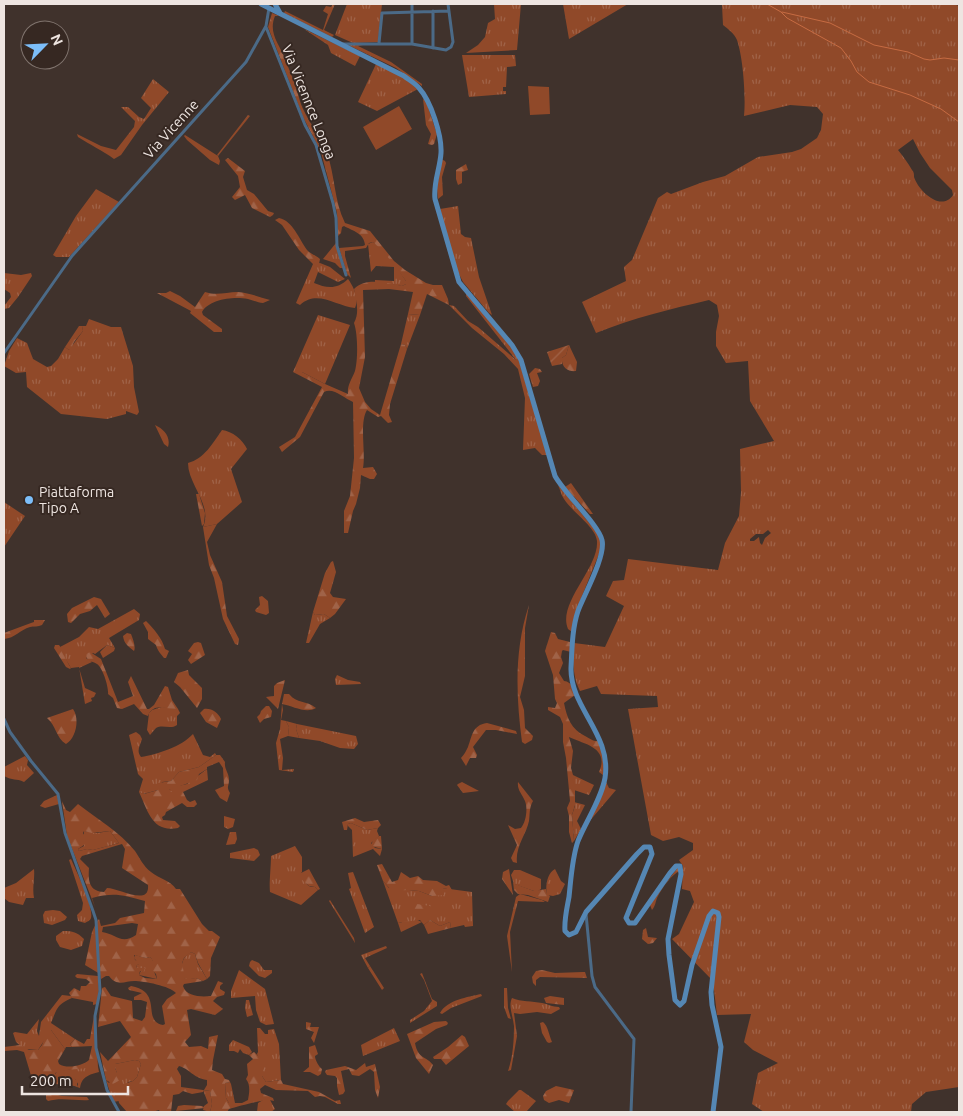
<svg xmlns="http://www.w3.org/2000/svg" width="963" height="1116" viewBox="0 0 963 1116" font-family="Ubuntu,sans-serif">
<defs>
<pattern id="grass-tufts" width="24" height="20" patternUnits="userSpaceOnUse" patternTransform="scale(1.25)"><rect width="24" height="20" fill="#904929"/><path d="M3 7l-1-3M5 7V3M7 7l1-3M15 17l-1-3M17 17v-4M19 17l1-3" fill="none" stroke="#a06348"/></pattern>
<pattern id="forest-firs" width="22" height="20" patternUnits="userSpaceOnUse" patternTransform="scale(1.25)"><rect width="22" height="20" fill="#904929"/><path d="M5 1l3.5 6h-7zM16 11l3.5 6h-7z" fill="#a06348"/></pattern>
<pattern id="garden-furrows" width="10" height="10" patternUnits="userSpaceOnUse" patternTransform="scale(1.25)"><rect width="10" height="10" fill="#904929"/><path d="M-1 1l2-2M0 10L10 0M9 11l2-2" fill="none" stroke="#a06348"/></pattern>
</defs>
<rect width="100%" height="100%" fill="#40322c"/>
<path fill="url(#grass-tufts)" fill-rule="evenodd" d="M 333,4 L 335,4 L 324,30 L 334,35 L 332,37 L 284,13 L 285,11 L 323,30 L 328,14 L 323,11 L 326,6 L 331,7 Z
M 347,4 L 382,4 L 378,42 L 353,43 L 335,35 Z
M 494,4 L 521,4 L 517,50 L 466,53 L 478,45 L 485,37 L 488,23 L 495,19 Z
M 563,4 L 628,4 L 569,39 Z
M 720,4 L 956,4 L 956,5 L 959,6 L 959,1087 L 926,1092 L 912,1104 L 911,1112 L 764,1112 L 752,1104 L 758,1073 L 778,1063 L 753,1050 L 744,1042 L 751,1014 L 717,1015 L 713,981 L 672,939 L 679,934 L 694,902 L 690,891 L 682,889 L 683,866 L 679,860 L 693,850 L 693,843 L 679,837 L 663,841 L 651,835 L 628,709 L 658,707 L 657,696 L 601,694 L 597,686 L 580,691 C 572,675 573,660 574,643 L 605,647 L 624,606 L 606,596 L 613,581 L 624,580 L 628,559 L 718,570 L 725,543 L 739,516 L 741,492 L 740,449 L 774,441 L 750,401 L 748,361 L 726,363 L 716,346 L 716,332 L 719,316 L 717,305 L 709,300 C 671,309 633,318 596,333 L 582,302 L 626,281 L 624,267 L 632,260 L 658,198 L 667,192 L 671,194 L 703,182 L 725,176 L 758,157 L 792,152 L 801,149 L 817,138 L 821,130 L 823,114 L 817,107 L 790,105 L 744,116 C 746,97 743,57 737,40 C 734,33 728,29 723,25 L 722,5 ZM 913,139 L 920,153 L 930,168 L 952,190 L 953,195 C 941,213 918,190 914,177 C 914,174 914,172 912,170 C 908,163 903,156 898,150 ZM 768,530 L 771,533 L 765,538 L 762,545 L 760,543 L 759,537 L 754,541 L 750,541 L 750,539 L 756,534 L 763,534 Z
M 304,29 L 360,56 L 355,66 L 331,53 L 328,45 Z
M 348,45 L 363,45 L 358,46 L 391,62 L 422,84 L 422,86 L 396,68 Z
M 462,55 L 515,55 L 516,66 L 507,67 L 506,87 L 503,87 L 503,91 L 506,91 L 506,94 L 469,97 Z
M 376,64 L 406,79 L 418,89 L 377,111 L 358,102 Z
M 153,79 L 169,92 L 142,125 L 121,155 L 114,159 C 102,150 90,145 78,137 L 77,134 L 101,146 L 116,150 L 134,127 L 135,121 L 121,107 L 128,107 L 139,117 L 144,119 L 151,108 L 141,98 Z
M 96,189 L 119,202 L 69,257 L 56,257 L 53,255 L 76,216 Z
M 458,206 L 461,234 L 465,237 L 471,238 L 479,277 L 492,315 L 489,313 L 463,282 L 457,270 L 440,209 Z
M 373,242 C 387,251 397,268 406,281 L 406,284 L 402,286 L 375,282 L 375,280 L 394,281 L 394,267 L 376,266 L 371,272 L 368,244 Z
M 336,243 L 343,268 L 340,268 L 335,263 L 323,259 Z
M 320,263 L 330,267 L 345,279 L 338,282 L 318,272 L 314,283 C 326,288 337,290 348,279 C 354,287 359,299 355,308 C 336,306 317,289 300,305 L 296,303 L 313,264 Z
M 4,273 L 21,275 L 31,273 L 32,276 L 18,297 L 9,308 L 4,309 L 4,306 L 11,297 L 10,293 L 4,289 Z
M 466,293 L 517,354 L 547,455 L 542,455 L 535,448 L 523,450 L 525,398 L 518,369 L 504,354 L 472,328 L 449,305 L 454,306 L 468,321 L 478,327 L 516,360 L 466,296 Z
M 408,314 L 420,315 L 407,349 L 405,345 L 401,344 Z
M 318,315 L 350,325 L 325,384 L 302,372 L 293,372 Z
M 89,319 L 111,327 L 121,327 L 133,366 L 134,387 L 139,412 L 137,415 L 126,411 L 126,414 L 107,419 L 61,414 L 27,387 L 26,372 L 16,373 L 4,366 L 9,351 L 17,338 L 27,343 L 33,359 L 47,367 L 51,366 L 58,359 L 65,347 L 69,350 L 83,331 L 82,326 L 86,326 Z
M 222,430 C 232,431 243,440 247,449 L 231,469 L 242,502 L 217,524 L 203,527 C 213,505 188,485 188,463 C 204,459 213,443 222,430 Z
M 558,485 L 600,536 L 601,549 L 580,601 L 572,632 L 568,629 C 557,603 599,568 597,541 C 596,527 571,511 564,499 C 561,495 560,489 558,485 Z
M 4,502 L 25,516 L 4,547 Z
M 134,609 L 140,614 L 139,620 L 109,638 L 115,648 L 107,645 L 95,654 L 93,653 L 86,658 L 92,662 L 79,668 L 85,688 L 96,693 L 94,697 L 91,698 L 92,701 L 85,704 L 79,667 L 71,668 L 62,653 L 60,647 L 79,637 L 89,627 L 98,629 Z
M 313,612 L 315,615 L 324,614 L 330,618 L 320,624 L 309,643 L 306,643 Z
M 337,675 L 348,680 L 360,682 L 361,684 L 336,685 L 335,679 Z
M 282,704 L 283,710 L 281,720 L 286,721 L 289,727 L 288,736 L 280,739 L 283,758 L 282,770 L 294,769 L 293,772 L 279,770 L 276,743 L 280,729 Z
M 162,707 L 178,709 L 180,713 L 177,716 L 177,725 C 170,730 163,724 156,728 C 154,730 152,733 150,735 L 147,730 L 149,713 L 152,710 Z
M 297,724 L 356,736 L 358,744 L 354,749 L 340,748 L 320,741 L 299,738 L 296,729 Z
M 136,732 L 140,735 L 142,739 C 140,746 136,751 141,757 C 158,754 181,747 193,734 L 203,755 L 210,757 L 215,753 L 216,755 L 199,767 L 179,772 L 171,781 L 162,782 L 158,790 L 143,794 L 139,792 L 143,779 L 138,774 L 129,735 Z
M 25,756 L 28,760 L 27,765 L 34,773 L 24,782 C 16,778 13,781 4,776 L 4,767 Z
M 207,769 L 208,780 L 183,792 L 168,792 L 169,790 L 174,787 L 187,784 Z
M 575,776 L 594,785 L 589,795 L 574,790 Z
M 605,780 L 609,788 L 616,790 L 588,823 Z
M 57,795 L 59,804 L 45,808 L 40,806 L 44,801 Z
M 574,802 L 585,805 L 577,821 L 581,829 L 574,841 L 572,815 L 575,806 Z
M 351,823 L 367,830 L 378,828 L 377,831 L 379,836 L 371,843 L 375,848 L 382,849 L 380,856 L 373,849 L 353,857 L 352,830 L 348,826 L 348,824 Z
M 84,831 L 97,833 L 110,831 L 119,843 L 93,850 L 87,849 L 79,851 L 78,849 L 84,846 Z
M 295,846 L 302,857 L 302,872 L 301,873 C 305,881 306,888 315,887 L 318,890 L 301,905 L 270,892 C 269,885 271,866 271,856 Z
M 254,848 L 258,850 L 260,855 L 254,861 L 230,858 L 230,853 Z
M 71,859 C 76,871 94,906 91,918 C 90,921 88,921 85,923 L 78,921 L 77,915 L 82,910 L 83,903 L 69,860 Z
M 34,869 C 35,879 32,888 34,898 L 26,898 L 23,905 L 9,902 L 4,898 L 4,888 L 16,883 Z
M 555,869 L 561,881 L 565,884 L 560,894 L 553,896 L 547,895 C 545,887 547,873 555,869 Z
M 514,870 L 520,870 L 541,879 L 541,889 L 538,891 L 534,891 L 514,884 L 511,875 Z
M 353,872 L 374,927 L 365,933 L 349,889 L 351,888 L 348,873 Z
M 383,881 L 389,888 L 419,891 L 432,896 L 442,888 L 472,892 L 473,926 L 465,927 L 464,925 L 451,928 L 450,922 L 440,926 L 430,920 L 424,925 L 420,920 L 409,923 L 402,922 L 398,923 Z
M 520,894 L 542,900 L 545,902 L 518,901 L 510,932 L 512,972 L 507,936 L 516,897 Z
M 330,900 L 354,938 L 355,943 L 329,901 Z
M 53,910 L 60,911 L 67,917 L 65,920 L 52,925 L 44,923 L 43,915 L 45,911 Z
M 63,931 C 73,931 77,932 84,939 L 82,946 L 71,950 L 60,947 L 56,940 L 56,936 Z
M 386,946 L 387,948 L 365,958 L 370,966 L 368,968 L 361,955 Z
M 191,952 L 195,954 L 198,964 L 207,979 L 203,981 L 196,978 L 185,980 C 180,968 180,959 191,952 Z
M 135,955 L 146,958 L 150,957 C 154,961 154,963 153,969 L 157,979 L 139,975 L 142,968 L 136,968 L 137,965 L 139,964 L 134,958 Z
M 252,960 L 259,963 L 264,970 L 272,970 L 272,973 L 265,978 L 259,976 L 249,966 L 250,962 Z
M 239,970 L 265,989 L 274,1024 L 266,1025 L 260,1022 L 256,1010 L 255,996 L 231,998 L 231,991 Z
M 422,973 L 432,999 L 437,1002 L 437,1006 L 410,1023 L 410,1020 L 424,1011 L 432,1001 L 424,980 L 420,974 Z
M 481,994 L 482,996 L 451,1008 L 442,1014 L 440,1013 C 447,1000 468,997 481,994 Z
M 62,995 L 71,996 L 72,998 C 57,1004 57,1009 51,1023 L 75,1039 L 70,1044 L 72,1047 L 66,1047 L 65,1049 L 51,1030 L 38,1050 L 24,1049 L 16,1042 L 13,1033 L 15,1032 L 27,1034 L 39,1019 L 37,1031 L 39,1036 L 41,1022 Z
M 512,998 C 521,1002 532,1001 542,1003 C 548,1004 552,1007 559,1007 L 560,1009 L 551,1014 L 537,1012 L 520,1014 L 514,1013 L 517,1036 L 511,1070 L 508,1071 C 513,1057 514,1040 514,1026 C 513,1016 508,1006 512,998 Z
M 246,1000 L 249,1000 L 253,1015 L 247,1017 L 245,1008 Z
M 257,1028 L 260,1028 L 265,1034 L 268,1034 L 268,1030 L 274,1029 L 279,1044 L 281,1080 L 266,1082 L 262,1076 L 262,1066 L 257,1054 L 258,1052 Z
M 394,1028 L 400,1041 L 363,1056 L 361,1045 Z
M 233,1040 L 249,1047 L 252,1052 L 249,1055 L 243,1053 L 240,1049 L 238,1053 L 234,1051 L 229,1051 L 229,1045 Z
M 135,1060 L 139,1061 L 141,1064 L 137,1077 L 133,1081 L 128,1082 L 119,1101 L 113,1102 L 106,1080 L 109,1083 L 117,1073 L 115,1068 L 115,1064 Z
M 93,1066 L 98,1067 L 99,1072 C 89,1075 82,1076 80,1088 L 77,1087 L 78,1084 L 75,1079 L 57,1077 L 55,1074 L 58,1071 Z
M 230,1082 L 231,1084 L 235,1103 L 229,1103 L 226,1098 L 225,1083 Z
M 203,1090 L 210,1091 L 212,1104 L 210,1112 L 203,1110 L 204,1106 L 208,1103 Z
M 519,1090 L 521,1090 L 536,1101 L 526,1112 L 515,1112 L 506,1104 L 508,1101 Z
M 263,1100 L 270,1100 L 275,1109 L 271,1112 L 257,1112 L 258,1103 Z"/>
<path fill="url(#forest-firs)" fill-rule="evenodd" d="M 272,13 L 279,16 L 275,16 C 268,33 279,43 285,59 C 289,70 294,80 297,91 C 299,97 300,103 303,109 C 310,124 321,137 327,153 C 335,175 334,201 345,223 L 370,231 L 394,261 L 405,270 L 426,283 L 433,285 L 442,285 L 448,299 L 449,305 L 427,294 L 420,315 L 408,314 L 413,292 L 389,289 L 363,290 L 365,357 L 359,388 L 365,402 L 371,409 L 380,415 L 401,344 L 405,345 L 407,349 L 390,404 L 389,415 L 392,422 L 388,423 L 381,416 L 378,417 L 367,410 C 359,423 366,452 363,468 L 373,467 L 377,474 L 374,479 L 370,479 L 361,475 L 360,488 L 356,504 L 353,511 L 348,533 L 344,533 L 344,511 L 350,496 L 354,458 L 353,402 C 344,398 333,387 324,392 L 300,437 L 282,452 L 279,447 L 295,437 L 322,387 L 293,372 L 302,372 L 325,384 L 348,394 C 347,385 352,379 355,371 C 358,360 358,334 354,323 C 360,312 356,301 354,289 C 366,277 387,283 402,286 L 406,284 L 406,281 L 384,252 L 373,242 L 369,243 L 366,248 L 345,251 L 345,256 L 351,278 L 347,274 L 339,248 L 363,246 L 365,245 C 364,233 353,231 344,226 L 342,227 L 341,233 L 338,236 L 337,213 L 321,152 L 303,117 L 268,27 Z
M 423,99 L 426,101 L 437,134 L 434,144 L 432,145 L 428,144 L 431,134 L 426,125 Z
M 185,135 L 218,156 L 220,161 L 219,165 L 210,160 L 187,140 L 184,136 Z
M 228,158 L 245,171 L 243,177 L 247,190 L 254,194 L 268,211 L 274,213 L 273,215 L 270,217 L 252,208 L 245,195 L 235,200 L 232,197 L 240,187 L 238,176 L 225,160 Z
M 441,159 L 445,161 L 446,163 L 442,177 L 443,195 L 438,199 L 437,189 Z
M 466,164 L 468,170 L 462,172 L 462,183 L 458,185 L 456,179 L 456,170 Z
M 279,218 C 293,221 299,239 307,250 C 310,254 316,255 320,259 L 319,264 L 313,264 L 299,250 L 282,225 L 275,220 Z
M 170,291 L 180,296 L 195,307 L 205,292 C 217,296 226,292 238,292 C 249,293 259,297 270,300 L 263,303 C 258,303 253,300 248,299 C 234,296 209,299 202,312 L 203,315 L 222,329 L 222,332 L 214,332 L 190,313 L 191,311 L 157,293 L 166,293 Z
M 79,326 L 82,326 L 83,331 L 74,342 L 71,349 L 69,350 L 65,347 Z
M 569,345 L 577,362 L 576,371 C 568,372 561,367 562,358 L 566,355 Z
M 535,368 L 540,369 L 542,372 L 537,373 L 540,381 L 538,386 L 533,387 L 529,374 Z
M 155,425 C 164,429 171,437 168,447 L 164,444 Z
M 571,483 L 593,514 L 590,514 L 565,487 Z
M 196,494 L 199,494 L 205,513 L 204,524 L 202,526 Z
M 217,524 L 207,542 L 210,555 L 222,582 L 227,616 L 239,639 L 238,645 L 235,644 L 223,619 L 214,578 L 209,565 L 203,527 Z
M 333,561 L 336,572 L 330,593 L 333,597 L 346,599 L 335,614 L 330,618 L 324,614 L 315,615 L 313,612 L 325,573 L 331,562 Z
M 262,596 L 268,601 L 269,613 L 266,615 L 256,612 L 255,610 L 260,605 L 259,597 Z
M 94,597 L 101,599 L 110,614 L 105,618 L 97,605 L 90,611 L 80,614 L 71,623 L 68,622 L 67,614 L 72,608 Z
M 529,605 L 525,628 L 525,676 L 520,697 L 524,710 L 525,728 L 533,736 L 532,740 L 525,744 L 522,742 C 516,696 514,650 529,605 Z
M 34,620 L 45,620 L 42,625 C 38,627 34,626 30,627 C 20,630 15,638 4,639 L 4,633 L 31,623 L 34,622 Z
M 146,621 C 154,629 162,638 165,649 L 169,651 L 166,658 L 164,658 C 161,654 157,650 156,645 L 148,639 L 148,632 L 143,623 Z
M 551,632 L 555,633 L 558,639 L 570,642 L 571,652 L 563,650 L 562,651 L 561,657 L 563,663 L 559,673 L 564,681 C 572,682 573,688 575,695 L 564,703 C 567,718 571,729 585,736 C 591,739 593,742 600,741 L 604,767 L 603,775 L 599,772 C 610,747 583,744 569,737 L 573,751 L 571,768 L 573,775 L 575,776 L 575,805 L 572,815 L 574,841 L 572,843 L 569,832 L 569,816 L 567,808 L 570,801 L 566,758 L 563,742 L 563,724 L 560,717 L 548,710 L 548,707 L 555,708 L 557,703 L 555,699 L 553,675 L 545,651 Z
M 127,633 L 131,634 C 133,639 136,647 134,651 C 129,647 124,644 123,636 Z
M 198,642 L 201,643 L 205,655 L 191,664 L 188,660 L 192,654 L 188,651 L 194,643 Z
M 55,645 L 59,645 C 64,651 66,661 71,668 L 70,669 L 66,667 L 54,648 Z
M 107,645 L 115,648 L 114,651 L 103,658 L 100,652 Z
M 90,652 L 101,659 L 118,702 L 133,696 L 128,682 L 131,676 L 147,709 L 149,709 L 154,705 L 165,686 L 168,687 L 172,700 L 178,709 C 167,710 153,702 148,716 L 143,714 L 134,704 L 122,709 L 117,708 L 113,698 L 108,694 C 109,688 103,668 97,664 C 91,660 87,663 86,654 Z
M 188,670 L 189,675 L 202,688 L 202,699 L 197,708 L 180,687 L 174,682 L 178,673 Z
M 285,680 L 278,709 L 266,697 L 274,696 L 274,686 L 277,683 Z
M 284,694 L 289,694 C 297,704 306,700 316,708 C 306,714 293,706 282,704 Z
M 266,706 L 269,706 L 272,711 L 271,717 L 264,719 L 260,723 L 257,717 L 260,714 L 261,711 Z
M 73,709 C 80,719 76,738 66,744 C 56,738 56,725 47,718 Z
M 204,709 C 212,708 218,713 221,719 L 217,728 L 206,722 L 200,713 Z
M 286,721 L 297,724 L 296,729 L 299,738 L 288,736 L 289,727 Z
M 487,723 L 516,731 L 517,734 L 496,730 L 486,730 L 473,747 L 477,755 L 476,758 L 470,758 L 466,766 L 461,758 C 464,755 466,751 468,747 C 472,737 472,725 487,723 Z
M 216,755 L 220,755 L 225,762 C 224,769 229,773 229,780 C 229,786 226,787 230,793 L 227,802 L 220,798 L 215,790 L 224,786 L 223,768 L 219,762 L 207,767 L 207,769 L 199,774 L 197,780 L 169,790 L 169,792 L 183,792 L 187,800 L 190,802 L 195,800 L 197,804 L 194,807 L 187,807 L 182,803 L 166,812 L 165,815 L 162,817 L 163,820 L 175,821 L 180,826 L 178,828 C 152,833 148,811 139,792 L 144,794 L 158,790 L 158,783 L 171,781 L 179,772 L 199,767 Z
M 462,782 L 479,791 L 463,793 L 457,785 L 458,784 Z
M 518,782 L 533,801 C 529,808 530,814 529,821 C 526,835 515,847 517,863 L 513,862 L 511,858 L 517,845 L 508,825 L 515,829 L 521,828 C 526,822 528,809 525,801 C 522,794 517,790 518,782 Z
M 62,801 L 66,810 L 70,812 L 78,804 C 97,819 120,832 135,851 C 140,858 143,866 151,872 C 159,879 170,880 176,889 L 180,889 L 202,924 L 209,931 L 212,931 L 220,937 L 211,958 L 210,976 L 207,979 L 198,963 L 195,954 L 191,952 L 184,958 L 182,963 L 185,979 L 196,978 L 203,981 L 184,984 L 183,986 C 186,997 202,997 211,996 L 218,981 L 223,983 L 220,986 L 220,989 L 225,992 L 224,995 L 217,997 L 213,1001 L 223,1009 L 215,1015 L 191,1009 L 187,1010 L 191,1035 L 185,1042 L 189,1047 L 201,1046 L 208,1049 L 209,1037 L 218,1035 L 213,1060 L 212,1070 L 222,1074 L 225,1079 L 229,1080 L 230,1082 L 225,1083 L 226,1098 L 229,1103 L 242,1103 L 248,1100 C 249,1094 251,1085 246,1079 L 248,1075 L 247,1064 L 253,1059 L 249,1055 L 254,1052 C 261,1057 265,1069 262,1076 L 266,1082 L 281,1080 L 283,1084 L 319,1092 L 335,1101 L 340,1100 L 341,1104 L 338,1104 L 325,1097 L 320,1096 L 315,1097 L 308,1091 L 276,1090 L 265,1085 L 260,1089 L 261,1093 L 273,1098 L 274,1101 C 266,1098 240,1106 229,1109 L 227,1112 L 210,1112 L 212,1104 L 210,1091 L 204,1090 L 207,1085 L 207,1080 C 191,1077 192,1070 179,1066 L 177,1069 L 181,1076 L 181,1087 L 203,1090 L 203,1092 L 192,1094 L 183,1091 L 179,1094 L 173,1095 L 171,1112 L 160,1112 L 159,1110 L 152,1112 L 127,1112 L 119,1103 L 117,1093 L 124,1084 L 133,1081 L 137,1077 L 141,1064 L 139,1061 L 135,1060 L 115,1064 L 115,1068 L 120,1080 L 113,1084 L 106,1080 L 100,1052 L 108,1061 L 131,1037 L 120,1021 L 98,1027 L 102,988 L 105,987 L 111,996 L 132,1001 L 133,1018 L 142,1021 L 145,1017 L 147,1002 L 141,1000 L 134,1000 L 134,997 L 142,993 L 129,990 L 128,988 L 131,986 C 164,992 141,1021 163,1025 L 165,1024 L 162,1006 L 167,999 L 176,993 C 170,986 144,981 134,981 C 125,981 117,987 109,976 L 106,976 L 101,979 L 100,974 L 85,965 L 92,932 L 97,921 L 99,919 L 101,926 L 115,923 L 120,918 L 144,913 L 145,901 C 123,895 114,892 92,898 L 95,907 L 67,836 ZM 84,831 L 92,833 L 110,831 L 119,843 L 93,850 L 87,849 L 79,851 L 78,849 L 87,843 L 87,840 L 83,833 ZM 122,844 L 125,849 L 122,868 L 148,885 C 150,907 119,888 107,888 L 104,892 C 89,891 88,881 89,868 L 80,859 L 82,856 ZM 132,923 L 138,924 L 136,935 C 121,945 116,934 102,932 L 103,927 ZM 134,955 L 146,958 L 150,957 C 155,962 152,965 153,971 L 156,974 L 157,979 L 145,978 L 139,975 L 140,971 L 144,971 L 145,968 L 136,968 L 137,965 L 144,963 L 135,960 Z
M 224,816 L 235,819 L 233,827 L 228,829 L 224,827 Z
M 355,818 L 364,822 L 378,820 L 381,825 L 378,828 L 367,830 L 351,823 L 348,824 L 347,830 L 344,830 L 342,822 Z
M 230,832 L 236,832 L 237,839 L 235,844 L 226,845 Z
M 379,836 L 381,836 L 382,849 L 371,846 L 373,840 Z
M 382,864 L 392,882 L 398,880 L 401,872 L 410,878 L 418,876 L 423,880 L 437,881 L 446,886 L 449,885 L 452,890 L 443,888 L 444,895 L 432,896 L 419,891 L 408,890 L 392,891 L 383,881 L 377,865 Z
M 678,867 L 680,871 C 672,874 662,888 658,896 C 655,902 656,905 652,910 L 650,905 Z
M 309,869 L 320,889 L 318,890 L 315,887 L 309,886 L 301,879 L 301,873 Z
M 509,869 L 513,895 L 502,879 L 503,872 Z
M 513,882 L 515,884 L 534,891 L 546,889 L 547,894 L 550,896 L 548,902 L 528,895 L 518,894 L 514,890 Z
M 417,904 L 430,906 L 431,911 L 426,909 L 421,913 L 420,917 L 414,910 Z
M 417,920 L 422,922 L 401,932 L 398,923 C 404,921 410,922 417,920 Z
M 430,920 L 440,926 L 450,922 L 451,928 L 428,934 L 424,925 Z
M 646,928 L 648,937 L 657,938 L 653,943 L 648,944 L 642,939 L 643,930 Z
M 370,966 L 384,988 L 382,990 L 368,968 Z
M 542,970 L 555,973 L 583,972 L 585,972 L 587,978 L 540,977 L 536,980 L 536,986 L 533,983 L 532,977 L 536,971 Z
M 77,974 L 98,976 L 99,990 L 97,1004 L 93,1005 L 93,1002 L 72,998 L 69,993 L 74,988 L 80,991 L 81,986 L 86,986 L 90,982 L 86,979 L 77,978 L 75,976 Z
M 504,988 L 507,988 L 508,1008 L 511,1019 L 508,1018 L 504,1007 Z
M 550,996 L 564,998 L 564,1005 L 546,1003 L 544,998 Z
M 94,1016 L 95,1017 L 98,1067 L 67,1070 L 55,1073 L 57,1077 L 74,1078 L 77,1081 L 77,1087 C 70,1084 63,1086 56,1084 C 48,1082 40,1080 32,1079 L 24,1052 L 17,1050 L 4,1051 L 4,1047 L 20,1045 L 29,1050 L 38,1050 L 42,1045 L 47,1030 L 51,1030 L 65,1049 L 58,1061 L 59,1064 C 67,1069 82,1066 89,1060 L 92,1046 L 72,1047 L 70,1044 L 75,1039 L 84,1044 L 87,1039 L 90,1039 Z
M 446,1021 L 448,1023 L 447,1025 L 436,1029 L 415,1043 C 418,1060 427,1056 433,1065 L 429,1074 L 416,1058 L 407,1034 L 434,1022 Z
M 306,1022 L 311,1023 L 310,1027 L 319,1027 L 314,1043 L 311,1038 L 314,1032 L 306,1029 Z
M 543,1022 C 548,1026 549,1035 552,1042 L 549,1043 L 547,1042 L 542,1033 L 540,1023 Z
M 462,1035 L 465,1037 L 469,1046 L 446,1065 L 441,1059 L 434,1059 L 433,1057 L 448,1047 Z
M 315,1045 L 318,1054 L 315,1056 C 315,1060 319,1067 322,1069 L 321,1074 L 318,1076 L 310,1072 L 303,1072 L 309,1067 L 309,1047 Z
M 365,1063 L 366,1067 L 375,1064 L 380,1087 L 378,1098 L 375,1090 L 374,1072 L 370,1069 L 359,1076 L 352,1075 L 349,1069 L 341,1071 L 345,1091 L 343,1094 L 339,1095 L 337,1086 L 337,1078 L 335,1076 L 327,1075 L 325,1072 L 326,1070 L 345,1066 L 356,1070 Z
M 556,1086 L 574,1090 L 569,1103 L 559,1100 L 549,1103 L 544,1100 L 543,1096 L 546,1091 Z
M 50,1093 L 62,1096 L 87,1097 L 89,1100 C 76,1101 61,1097 48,1101 L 46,1099 L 46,1095 Z
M 184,1105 L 202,1106 L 205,1108 L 176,1111 L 178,1106 Z"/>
<path fill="url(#garden-furrows)" d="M 248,115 L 250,116 L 218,156 L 217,155 Z
M 569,345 L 566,355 L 562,358 L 562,364 L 552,366 L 547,352 Z"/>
<path fill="#904929" d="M 528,86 L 549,87 L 550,114 L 530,115 Z
M 399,106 L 412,129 L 376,150 L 363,127 Z"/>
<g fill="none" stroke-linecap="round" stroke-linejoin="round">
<path stroke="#c66b42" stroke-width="1" d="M 767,4 L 781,12 L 787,18 L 841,48 L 851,61 L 857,72 L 869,82 L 910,95 L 941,109 L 959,122
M 782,12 L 830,23 L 874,45 L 908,52 L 924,59 L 930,60 L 944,58 L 959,60"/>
<path stroke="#4b6a87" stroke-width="3" d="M 412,4 L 412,44
M 433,11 L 433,48
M 266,27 L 305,125 L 316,145 L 333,203 L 336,218 L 337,246 L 346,275
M 379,43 L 382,13 L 449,11
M 343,44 L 412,44 L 446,50 L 451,47 L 453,42 L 448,4
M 4,353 L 72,256 L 246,62 L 266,26 L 269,8
M 4,719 L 10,732 L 31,761 L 58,794 L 65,833 L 93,911 L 96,920 L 100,991 L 95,1016 L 96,1048 L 107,1090 L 119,1112
M 586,914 L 592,976 L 595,987 L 634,1039 L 631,1112"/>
<path stroke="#5587b4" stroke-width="5" d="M 261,4 L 404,76 C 409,80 415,83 419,88 C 431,101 442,136 441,153 C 440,169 433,183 435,199 L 459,282 L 512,345 L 521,360 L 555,476 C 565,494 598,524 602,540 C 606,556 584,595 578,611 C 572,629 572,649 571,668 C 570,708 612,734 605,778 C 601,800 586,821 578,841 C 572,858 571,879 569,897 C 567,908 564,920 565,931 L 569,935 L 576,932 L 586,912 L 637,854 L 644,847 L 650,847 L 652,854 L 626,918 L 629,923 L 635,923 L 670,873 L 676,866 L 680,866 L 681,874 L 668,939 L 669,955 L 675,1000 L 680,1005 L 684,1001 L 692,965 L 709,916 L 713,911 L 718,913 L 719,917 L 711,992 L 712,1005 L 721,1047 L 713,1112
M 275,4 L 280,13"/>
</g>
<circle fill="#7cbef9" stroke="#362822" stroke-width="2" cx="29" cy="500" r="5"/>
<g text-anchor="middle" stroke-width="4" stroke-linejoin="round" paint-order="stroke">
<g font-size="14" fill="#eee5e1" stroke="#362822">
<text transform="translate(309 102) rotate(68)" y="5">Via Vicennce Longa</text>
<text transform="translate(171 129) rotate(-48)" y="5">Via Vicenne</text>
</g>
<g font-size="14" fill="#eee5e1" stroke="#362822" text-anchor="start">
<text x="39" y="497">Piattaforma<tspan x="39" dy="16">Tipo A</tspan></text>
</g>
</g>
<rect width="963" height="1116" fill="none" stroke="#eee5e1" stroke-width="10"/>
<g transform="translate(45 45) rotate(66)"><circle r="24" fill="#362822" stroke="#80746e"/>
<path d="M0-4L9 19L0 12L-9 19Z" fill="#7cbef9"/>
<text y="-8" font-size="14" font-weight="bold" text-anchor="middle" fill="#eee5e1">N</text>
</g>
<path d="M22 1086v8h106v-8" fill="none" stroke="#eee5e1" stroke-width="2.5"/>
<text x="30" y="1086" font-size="15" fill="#eee5e1" stroke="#362822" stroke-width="4" paint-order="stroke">200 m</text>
</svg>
